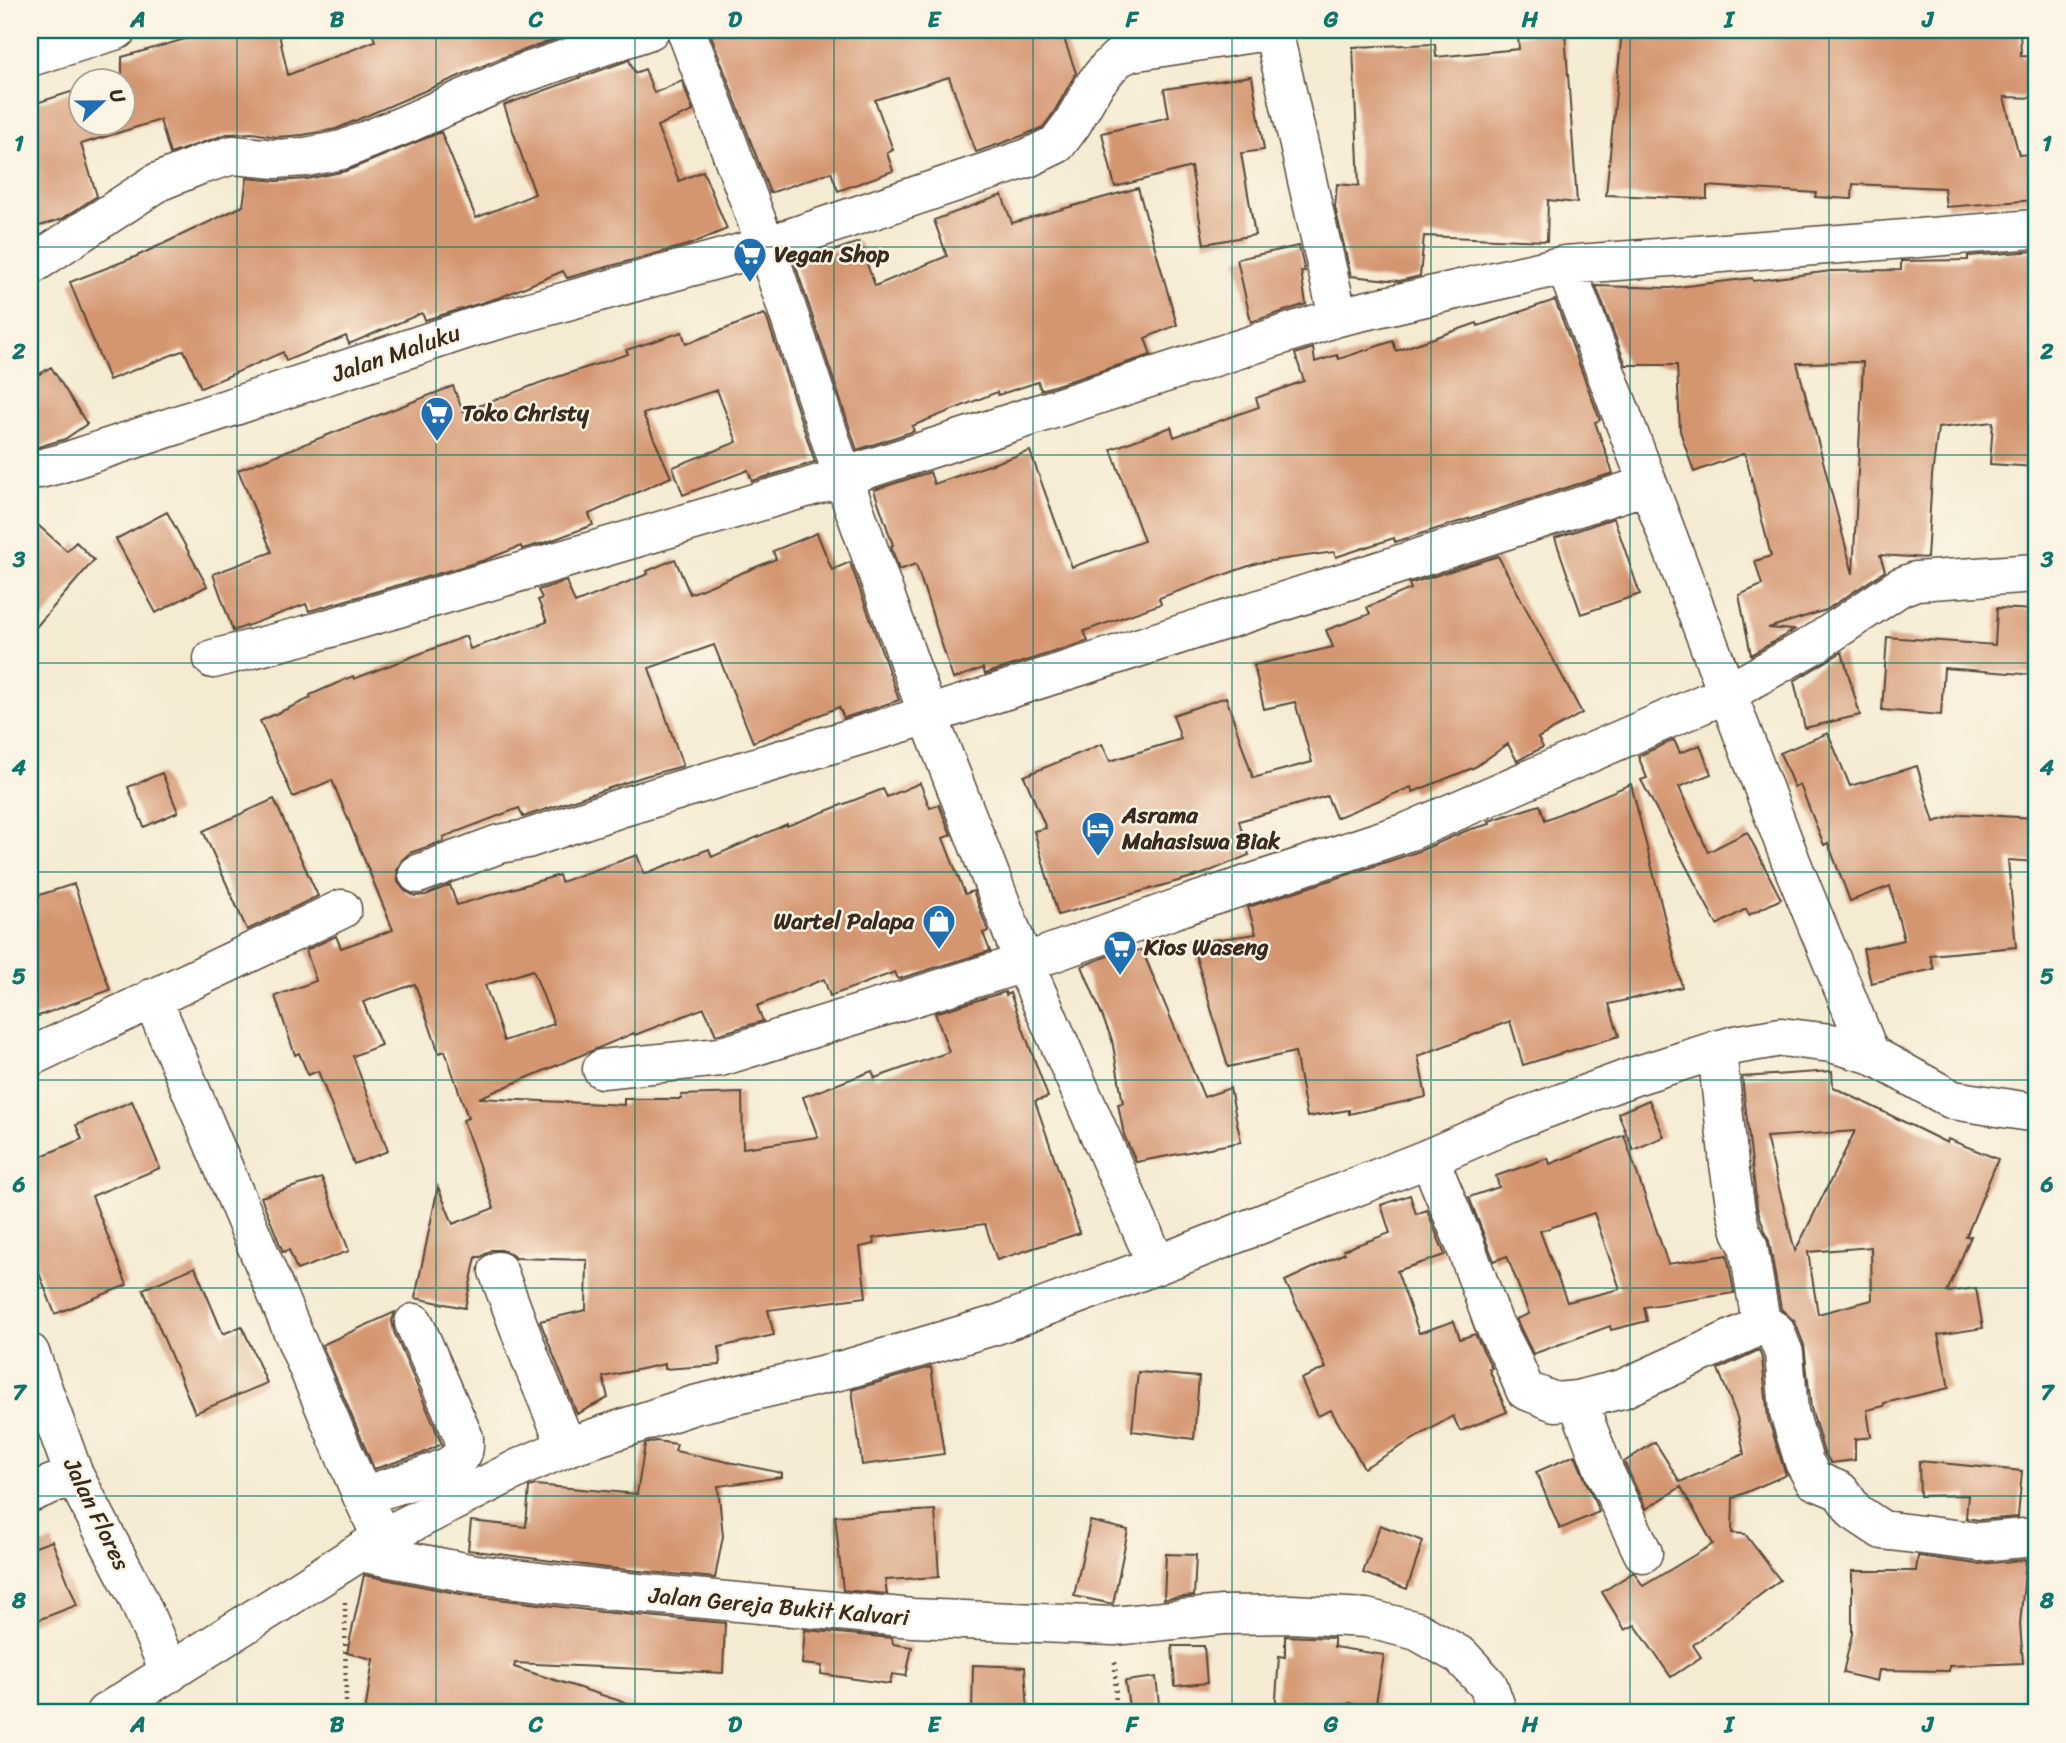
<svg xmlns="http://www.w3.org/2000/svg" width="2066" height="1743" viewBox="0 0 2066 1743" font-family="Sriracha,sans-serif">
<rect width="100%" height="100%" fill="#fcf5e5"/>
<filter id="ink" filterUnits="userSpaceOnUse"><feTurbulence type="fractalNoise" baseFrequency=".0143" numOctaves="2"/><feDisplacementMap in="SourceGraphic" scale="14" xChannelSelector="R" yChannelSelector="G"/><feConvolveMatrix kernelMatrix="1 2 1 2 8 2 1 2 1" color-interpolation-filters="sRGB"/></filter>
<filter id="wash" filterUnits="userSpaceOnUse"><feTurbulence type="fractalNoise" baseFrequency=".00686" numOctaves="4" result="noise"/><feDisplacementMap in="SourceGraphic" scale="28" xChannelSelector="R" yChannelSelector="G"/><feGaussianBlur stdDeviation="1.57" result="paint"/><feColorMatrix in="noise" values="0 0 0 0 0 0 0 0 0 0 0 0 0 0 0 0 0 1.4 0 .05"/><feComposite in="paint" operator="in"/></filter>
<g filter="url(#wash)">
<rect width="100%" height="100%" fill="#f5ebd3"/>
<g id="blocks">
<path fill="#d49671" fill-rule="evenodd" d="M 217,30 L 278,30 L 288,75 L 375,41 L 371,30 L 583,30 L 501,58 L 336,129 L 303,135 L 276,137 L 253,133 L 227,134 L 170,154 L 160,120 L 81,144 L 97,196 L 62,219 L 30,229 L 30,105 L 80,89 L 80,122 L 122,122 L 122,80 L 110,80 L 122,77 L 122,57 Z
M 709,30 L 1061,30 L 1076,73 L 1054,112 L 1043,127 L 1022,136 L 976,152 L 949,77 L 875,100 L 893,150 L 887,153 L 893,171 L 838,191 L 831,172 L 770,193 Z
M 1622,30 L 2020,30 L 2021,56 L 2036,57 L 2036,98 L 2004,97 L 2019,155 L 2031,154 L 2035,200 L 1946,207 L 1944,188 L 1853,184 L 1852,199 L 1815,197 L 1816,193 L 1707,186 L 1707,199 L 1606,195 Z
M 1565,32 L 1577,203 L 1548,200 L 1547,241 L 1424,236 L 1420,276 L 1399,281 L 1351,276 L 1335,207 L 1337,184 L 1359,186 L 1353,47 L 1435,44 L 1436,57 L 1519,49 L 1518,35 Z
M 629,60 L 635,73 L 645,69 L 654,93 L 682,81 L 693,111 L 657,126 L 679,181 L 703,171 L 727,229 L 691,244 L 567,278 L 563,271 L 501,297 L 425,320 L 422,313 L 349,344 L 346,336 L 286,361 L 283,352 L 201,388 L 184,350 L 109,380 L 70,282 L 135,257 L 243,206 L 247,178 L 277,181 L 307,179 L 346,171 L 441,132 L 476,218 L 535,194 L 504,105 Z
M 1252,76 L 1264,150 L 1241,153 L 1255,235 L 1204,244 L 1191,167 L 1115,187 L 1102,133 L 1169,117 L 1164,89 Z
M 1138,188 L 1177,325 L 1145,338 L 1151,355 L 1041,390 L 1038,382 L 998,395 L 997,392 L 912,426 L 914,431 L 857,450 L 795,264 L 859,242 L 875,286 L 947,256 L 934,220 L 1002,195 L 1012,223 Z
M 1299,246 L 1305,272 L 1301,271 L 1306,304 L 1251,322 L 1237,259 Z
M 2036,251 L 2036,467 L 1990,464 L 1993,422 L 1938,428 L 1932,476 L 1927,558 L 1880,555 L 1885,571 L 1826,610 L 1768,628 L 1794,630 L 1751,655 L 1739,595 L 1762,585 L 1755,561 L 1771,556 L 1745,453 L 1694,472 L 1680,431 L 1677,365 L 1626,365 L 1596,286 L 1670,288 L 1752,278 L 1753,281 L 1831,271 L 1901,270 L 1901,261 L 1968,260 L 1968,256 ZM 1863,362 L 1857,493 L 1853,574 L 1797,363 Z
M 1555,300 L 1600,420 L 1595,422 L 1613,473 L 1395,542 L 1394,538 L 1336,557 L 1334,552 L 1257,563 L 1159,598 L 1161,604 L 1084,631 L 1088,641 L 985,674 L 983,668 L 953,679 L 916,564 L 899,570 L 891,546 L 893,545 L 874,490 L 930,472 L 934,484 L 1030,451 L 1072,567 L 1144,541 L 1111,449 L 1171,427 L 1174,437 L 1259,407 L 1256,398 L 1304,381 L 1295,354 L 1313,348 L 1315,362 L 1337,355 L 1339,359 L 1393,341 L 1396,351 L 1477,323 L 1478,326 Z
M 764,314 L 766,316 L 815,462 L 752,481 L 748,470 L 683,495 L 673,467 L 737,442 L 717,390 L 643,414 L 671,477 L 589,514 L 593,525 L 550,541 L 522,549 L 521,546 L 485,560 L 309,611 L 306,604 L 233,631 L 213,574 L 272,552 L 238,470 L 453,386 L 463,412 L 542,382 L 628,354 L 626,350 L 682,332 L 686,344 Z
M 51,367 L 87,424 L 65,439 L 38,447 L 30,447 L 30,380 Z
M 167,512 L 207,586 L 156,613 L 116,539 Z
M 30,518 L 67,551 L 76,542 L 94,560 L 30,634 Z
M 1614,518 L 1640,594 L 1581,614 L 1555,538 Z
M 817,533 L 832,570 L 850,562 L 899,700 L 844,718 L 839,707 L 753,742 L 714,645 L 649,668 L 683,766 L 645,776 L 523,817 L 519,808 L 443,837 L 444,841 L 410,853 L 402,860 L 397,870 L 398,882 L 405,891 L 415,896 L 426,895 L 450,885 L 457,905 L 559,875 L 561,882 L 637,855 L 644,874 L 709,849 L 712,857 L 787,824 L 787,826 L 883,789 L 887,797 L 920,783 L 930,808 L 939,805 L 951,835 L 943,838 L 965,894 L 973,891 L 988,931 L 983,933 L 990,951 L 898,979 L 895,972 L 830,996 L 824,979 L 757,1006 L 763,1021 L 716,1035 L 704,1008 L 635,1035 L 634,1033 L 479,1098 L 624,1105 L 624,1099 L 682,1099 L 681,1095 L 742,1093 L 743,1148 L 818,1137 L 803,1097 L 872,1071 L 875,1078 L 949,1052 L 935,1013 L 1005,992 L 1006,995 L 1010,993 L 1048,1097 L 1035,1101 L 1080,1233 L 997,1260 L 985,1224 L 873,1238 L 875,1244 L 860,1247 L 866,1297 L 768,1310 L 774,1335 L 719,1347 L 720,1365 L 665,1369 L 665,1364 L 603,1377 L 608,1398 L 577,1414 L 540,1321 L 586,1310 L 587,1260 L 515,1258 L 511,1254 L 502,1250 L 491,1250 L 481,1257 L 476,1257 L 465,1308 L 415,1298 L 438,1187 L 453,1224 L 494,1208 L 463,1120 L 468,1118 L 445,1051 L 439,1053 L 415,984 L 363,1002 L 381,1045 L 353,1056 L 388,1151 L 354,1164 L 318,1071 L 308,1075 L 299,1053 L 295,1055 L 275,996 L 316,981 L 306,950 L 336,936 L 341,948 L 393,930 L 332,780 L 293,797 L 260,721 L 311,698 L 310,695 L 353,676 L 354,679 L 466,636 L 470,649 L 547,622 L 538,600 L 542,598 L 538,590 L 566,581 L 575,603 L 648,574 L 647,571 L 675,559 L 690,594 L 776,559 L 773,551 ZM 533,970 L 554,1024 L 504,1041 L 485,985 Z
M 1498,556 L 1582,713 L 1538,738 L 1543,747 L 1517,761 L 1508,744 L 1475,767 L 1413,792 L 1411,787 L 1336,818 L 1327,796 L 1239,821 L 1249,855 L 1203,874 L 1058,915 L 1034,831 L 1046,828 L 1024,776 L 1102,744 L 1110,761 L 1181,739 L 1173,715 L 1226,697 L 1253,778 L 1312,762 L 1295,702 L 1264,709 L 1254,665 L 1333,647 L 1326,630 L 1370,614 L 1367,607 L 1411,589 L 1409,584 Z
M 1997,608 L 2036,610 L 2036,675 L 1944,668 L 1941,715 L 1882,710 L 1887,637 L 1995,645 Z
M 1842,652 L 1860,715 L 1805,728 L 1794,681 Z
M 1828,733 L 1850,786 L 1917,766 L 1934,822 L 1962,814 L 2036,818 L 2036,862 L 2008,860 L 2016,947 L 1930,955 L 1934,969 L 1871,983 L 1863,949 L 1904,940 L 1890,886 L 1850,901 L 1828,843 L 1824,845 L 1800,785 L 1794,787 L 1780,753 Z
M 1674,740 L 1680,753 L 1700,745 L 1711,774 L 1679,787 L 1708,852 L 1747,832 L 1781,899 L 1749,915 L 1746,909 L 1717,925 L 1641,780 L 1647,778 L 1638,756 Z
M 162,773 L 178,812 L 144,827 L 128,787 Z
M 1631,784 L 1682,987 L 1609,1004 L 1619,1036 L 1523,1065 L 1510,1021 L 1418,1056 L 1426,1097 L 1349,1114 L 1349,1110 L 1307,1117 L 1295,1052 L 1228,1067 L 1192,943 L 1256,934 L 1248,907 L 1417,852 L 1468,830 L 1490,824 L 1489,821 L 1540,805 L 1545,820 Z
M 274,799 L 318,896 L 247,930 L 203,831 Z
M 74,884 L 110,990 L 30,1019 L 30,898 Z
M 1142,950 L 1204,1097 L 1230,1088 L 1241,1142 L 1136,1162 L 1124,1135 L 1118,1104 L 1123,1103 L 1112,1040 L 1082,966 L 1116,953 Z
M 1832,1071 L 1833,1087 L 1947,1143 L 1948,1139 L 1998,1159 L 1966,1237 L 1971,1236 L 1947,1292 L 1976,1288 L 1983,1328 L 1938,1335 L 1949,1388 L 1884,1403 L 1884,1406 L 1867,1410 L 1871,1437 L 1855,1439 L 1855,1460 L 1831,1463 L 1824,1453 L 1811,1408 L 1804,1345 L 1795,1322 L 1781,1309 L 1769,1241 L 1762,1223 L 1757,1207 L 1742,1077 ZM 1855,1131 L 1805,1232 L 1795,1251 L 1766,1137 ZM 1871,1247 L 1872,1300 L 1818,1314 L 1808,1252 Z
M 1649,1100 L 1664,1137 L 1633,1150 L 1618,1113 Z
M 132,1101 L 160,1168 L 92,1196 L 127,1285 L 55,1314 L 30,1250 L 30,1161 L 82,1139 L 76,1125 Z
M 1624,1135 L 1668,1264 L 1727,1255 L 1734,1293 L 1644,1307 L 1647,1321 L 1611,1330 L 1610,1326 L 1533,1354 L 1516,1319 L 1529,1314 L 1507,1256 L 1494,1261 L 1469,1197 L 1499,1187 L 1496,1176 L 1548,1158 L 1550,1164 ZM 1594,1213 L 1620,1289 L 1567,1302 L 1540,1231 Z
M 322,1178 L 349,1251 L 297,1270 L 289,1250 L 283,1252 L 261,1197 Z
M 1410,1195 L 1416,1214 L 1427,1210 L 1445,1255 L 1397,1271 L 1419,1333 L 1454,1321 L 1460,1339 L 1475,1334 L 1492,1368 L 1489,1369 L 1507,1412 L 1460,1431 L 1453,1416 L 1364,1468 L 1331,1410 L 1318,1416 L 1301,1379 L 1326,1368 L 1285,1281 L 1345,1253 L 1343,1250 L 1390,1233 L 1381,1205 Z
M 195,1267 L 223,1334 L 242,1326 L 267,1383 L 195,1413 L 143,1289 Z
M 395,1312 L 392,1321 L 394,1332 L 442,1444 L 421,1454 L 374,1469 L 322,1345 Z
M 1759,1350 L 1762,1358 L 1768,1418 L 1786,1475 L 1733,1498 L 1732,1533 L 1745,1534 L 1780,1580 L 1693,1645 L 1701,1657 L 1671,1677 L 1635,1625 L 1625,1630 L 1602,1592 L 1634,1572 L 1643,1586 L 1713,1544 L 1681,1487 L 1646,1509 L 1624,1462 L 1655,1442 L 1680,1482 L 1744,1454 L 1737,1417 L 1718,1369 Z
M 931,1367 L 944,1454 L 862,1465 L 852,1390 Z
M 1138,1372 L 1199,1377 L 1194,1439 L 1132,1431 Z
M 656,1441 L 677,1444 L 675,1451 L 782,1473 L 782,1477 L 718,1486 L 723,1536 L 715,1578 L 607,1568 L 468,1550 L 471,1521 L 526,1527 L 529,1487 L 535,1485 L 637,1494 L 645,1444 Z
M 1575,1455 L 1599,1512 L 1560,1529 L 1536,1472 Z
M 1919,1461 L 2022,1471 L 2018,1517 L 1979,1520 L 1966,1518 L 1968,1495 L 1920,1496 Z
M 935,1510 L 939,1577 L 885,1580 L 887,1594 L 843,1590 L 835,1516 Z
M 1090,1521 L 1128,1530 L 1113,1604 L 1074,1596 Z
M 1380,1525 L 1423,1541 L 1407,1589 L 1363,1573 Z
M 52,1541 L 77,1605 L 30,1623 L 30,1549 Z
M 1166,1554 L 1196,1555 L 1194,1596 L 1164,1599 Z
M 1918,1556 L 1977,1564 L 2026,1560 L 2020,1624 L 2023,1663 L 1949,1666 L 1949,1671 L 1879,1670 L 1877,1681 L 1843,1673 L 1852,1634 L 1852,1571 L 1916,1571 Z
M 364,1575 L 466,1595 L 602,1612 L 725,1623 L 723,1673 L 515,1663 L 514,1667 L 639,1707 L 638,1713 L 365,1713 L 373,1659 L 347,1653 Z
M 805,1630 L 892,1638 L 893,1644 L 912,1647 L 906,1676 L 892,1674 L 890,1684 L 821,1674 L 822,1666 L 802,1664 Z
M 1285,1636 L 1334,1638 L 1334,1647 L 1384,1655 L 1375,1709 L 1349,1703 L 1348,1706 L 1307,1702 L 1307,1713 L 1275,1713 L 1279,1656 L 1285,1657 Z
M 1172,1646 L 1204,1646 L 1207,1683 L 1175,1686 Z
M 973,1665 L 1025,1667 L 1028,1713 L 972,1713 Z
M 1156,1677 L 1160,1713 L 1130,1713 L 1125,1681 Z"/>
</g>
</g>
<g filter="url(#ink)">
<use href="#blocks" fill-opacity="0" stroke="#574739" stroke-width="2"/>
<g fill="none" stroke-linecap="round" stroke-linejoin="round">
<defs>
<path id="minor" d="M 686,30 L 766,246 L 1028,158 L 1057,144 L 1072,124 L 1095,84 L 1108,68 L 1118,58 L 1131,52 L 1273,30
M 1273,30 L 1338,317
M 30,57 L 117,30
M 1565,265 L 1792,864 L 1870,1054
M 30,266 L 158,182 L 200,165 L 233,155 L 276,159 L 306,157 L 342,150 L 404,125 L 510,78 L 650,30
M 213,659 L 306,635 L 490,581 L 843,477 L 1338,317 L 1565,265 L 2036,229
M 418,874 L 499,844 L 527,839 L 623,807 L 928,715 L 1647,485
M 152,998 L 362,1496 L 382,1538
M 1717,1050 L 1729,1164 L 1736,1211 L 1741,1231 L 1748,1245 L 1761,1322
M 30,1057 L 342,909
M 602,1069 L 720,1057 L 1024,963 L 1189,904 L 1410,831 L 1728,693 L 1816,643 L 1900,587 L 1916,581 L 2036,573
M 1429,1158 L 1464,1242 L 1493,1322 L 1512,1359 L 1525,1390 L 1555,1402 L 1577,1400 L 1622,1389 L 1747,1332 L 1761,1322 L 1775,1331 L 1784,1353 L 1789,1412 L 1804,1462 L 1814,1480 L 1840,1491 L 1855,1512 L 1882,1530 L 1979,1542 L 2036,1537
M 498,1271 L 533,1365 L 567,1447
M 30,1353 L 74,1475 L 136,1594 L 170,1673
M 1577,1400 L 1605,1473 L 1643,1553
M 30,1493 L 74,1475
M 362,1496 C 382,1489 448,1472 459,1458 C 465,1452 464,1446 464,1438 L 414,1323
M 360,1552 L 469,1573 L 516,1579 L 605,1590 L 913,1618 L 1114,1626 L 1223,1615 L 1291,1614 L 1366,1618 L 1417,1631 L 1461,1656 L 1488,1685 L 1498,1713"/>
<path id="major" d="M 30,468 L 39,469 L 59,464 L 480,325 L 766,246 L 843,477 L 928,715 L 1024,963 L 1157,1265
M 105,1713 L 382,1538 L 521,1467 L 567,1447 L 694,1405 L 847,1369 L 996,1325 L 1157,1265 L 1429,1158 L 1518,1119 L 1632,1077 L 1717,1050 L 1735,1045 L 1781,1037 L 1831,1043 L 1870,1054 L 1953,1100 L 2036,1113"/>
</defs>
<use href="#minor" stroke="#574739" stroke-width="41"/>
<use href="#major" stroke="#574739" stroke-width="41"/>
<path stroke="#574739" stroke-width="4.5" stroke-dasharray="2 5" stroke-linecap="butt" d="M 345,1602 L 346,1713
M 1115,1662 L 1116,1713"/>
<use href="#minor" stroke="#fff" stroke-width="38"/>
<use href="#major" stroke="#fff" stroke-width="38"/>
</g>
</g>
<path fill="none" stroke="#0f766e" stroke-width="2" stroke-opacity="0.55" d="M 237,30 L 237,1713M 436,30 L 436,1713M 635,30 L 635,1713M 834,30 L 834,1713M 1033,30 L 1033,1713M 1232,30 L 1232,1713M 1431,30 L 1431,1713M 1630,30 L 1630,1713M 1829,30 L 1829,1713M 30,247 L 2036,247M 30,455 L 2036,455M 30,663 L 2036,663M 30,872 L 2036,872M 30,1080 L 2036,1080M 30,1288 L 2036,1288M 30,1496 L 2036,1496"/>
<defs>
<symbol id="supermarket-pin" viewBox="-11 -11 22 30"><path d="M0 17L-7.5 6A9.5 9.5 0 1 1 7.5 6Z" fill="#1f6fb2" stroke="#fcf5e5"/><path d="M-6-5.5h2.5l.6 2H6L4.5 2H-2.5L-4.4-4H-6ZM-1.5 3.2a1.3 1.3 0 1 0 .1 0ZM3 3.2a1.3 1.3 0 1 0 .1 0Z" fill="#fff"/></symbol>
<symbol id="hotel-pin" viewBox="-11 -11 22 30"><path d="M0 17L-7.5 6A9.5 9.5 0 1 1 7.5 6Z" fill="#1f6fb2" stroke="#fcf5e5"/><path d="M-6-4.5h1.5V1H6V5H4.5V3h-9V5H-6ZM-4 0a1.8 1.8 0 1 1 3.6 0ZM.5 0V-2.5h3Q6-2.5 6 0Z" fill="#fff"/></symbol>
<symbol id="shop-pin" viewBox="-11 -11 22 30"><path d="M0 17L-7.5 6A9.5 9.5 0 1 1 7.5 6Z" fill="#1f6fb2" stroke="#fcf5e5"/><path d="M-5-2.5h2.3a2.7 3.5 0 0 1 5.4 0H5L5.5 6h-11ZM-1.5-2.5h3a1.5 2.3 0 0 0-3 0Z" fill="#fff"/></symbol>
</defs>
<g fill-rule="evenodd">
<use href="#supermarket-pin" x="731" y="235" width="38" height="52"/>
<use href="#supermarket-pin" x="418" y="394" width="38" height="52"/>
<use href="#hotel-pin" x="1079" y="809" width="38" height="52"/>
<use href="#shop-pin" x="920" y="902" width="38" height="52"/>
<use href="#supermarket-pin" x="1101" y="928" width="38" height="52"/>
</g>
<g text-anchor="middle" stroke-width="5" stroke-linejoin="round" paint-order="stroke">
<g font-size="23" font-weight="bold" fill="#3b2a1e" stroke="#fcf5e5" text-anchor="start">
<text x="774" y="262">Vegan Shop</text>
<text x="462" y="421">Toko Christy</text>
<text x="1122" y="823">Asrama<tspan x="1122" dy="26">Mahasiswa Biak</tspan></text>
<text x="914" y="929" text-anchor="end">Wartel Palapa</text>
<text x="1144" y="955">Kios Waseng</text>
</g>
<g font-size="23" fill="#3b2a1e" stroke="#fcf5e5">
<text transform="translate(396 353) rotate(-19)" y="8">Jalan Maluku</text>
<text transform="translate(97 1514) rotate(64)" y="8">Jalan Flores</text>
<text transform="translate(779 1606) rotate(5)" y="8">Jalan Gereja Bukit Kalvari</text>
</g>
</g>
<rect width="2066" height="1743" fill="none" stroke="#fcf5e5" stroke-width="77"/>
<g transform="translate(102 102) rotate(68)"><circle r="33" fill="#fcf5e5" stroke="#afa495" stroke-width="2"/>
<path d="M0-5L12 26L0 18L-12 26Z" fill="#1f6fb2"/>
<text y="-10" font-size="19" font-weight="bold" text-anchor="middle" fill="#3b2a1e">U</text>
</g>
<rect x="38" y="38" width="1990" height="1666" fill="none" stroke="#0f766e" stroke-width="2.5"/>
<g font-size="23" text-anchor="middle" font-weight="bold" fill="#0f766e">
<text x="138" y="27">A</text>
<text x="337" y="27">B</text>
<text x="536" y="27">C</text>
<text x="735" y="27">D</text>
<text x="934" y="27">E</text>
<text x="1132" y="27">F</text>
<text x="1331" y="27">G</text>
<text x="1530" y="27">H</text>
<text x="1729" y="27">I</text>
<text x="1928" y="27">J</text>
<text x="19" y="151">1</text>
<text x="2047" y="151">1</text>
<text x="19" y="359">2</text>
<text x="2047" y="359">2</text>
<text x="19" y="567">3</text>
<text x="2047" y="567">3</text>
<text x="19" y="775">4</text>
<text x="2047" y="775">4</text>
<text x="19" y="984">5</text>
<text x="2047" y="984">5</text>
<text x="19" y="1192">6</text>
<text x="2047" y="1192">6</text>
<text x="19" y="1400">7</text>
<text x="2047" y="1400">7</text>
<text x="19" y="1608">8</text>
<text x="2047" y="1608">8</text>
<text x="138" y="1732">A</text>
<text x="337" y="1732">B</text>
<text x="536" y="1732">C</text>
<text x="735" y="1732">D</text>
<text x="934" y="1732">E</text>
<text x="1132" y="1732">F</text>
<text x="1331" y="1732">G</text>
<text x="1530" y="1732">H</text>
<text x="1729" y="1732">I</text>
<text x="1928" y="1732">J</text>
</g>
</svg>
